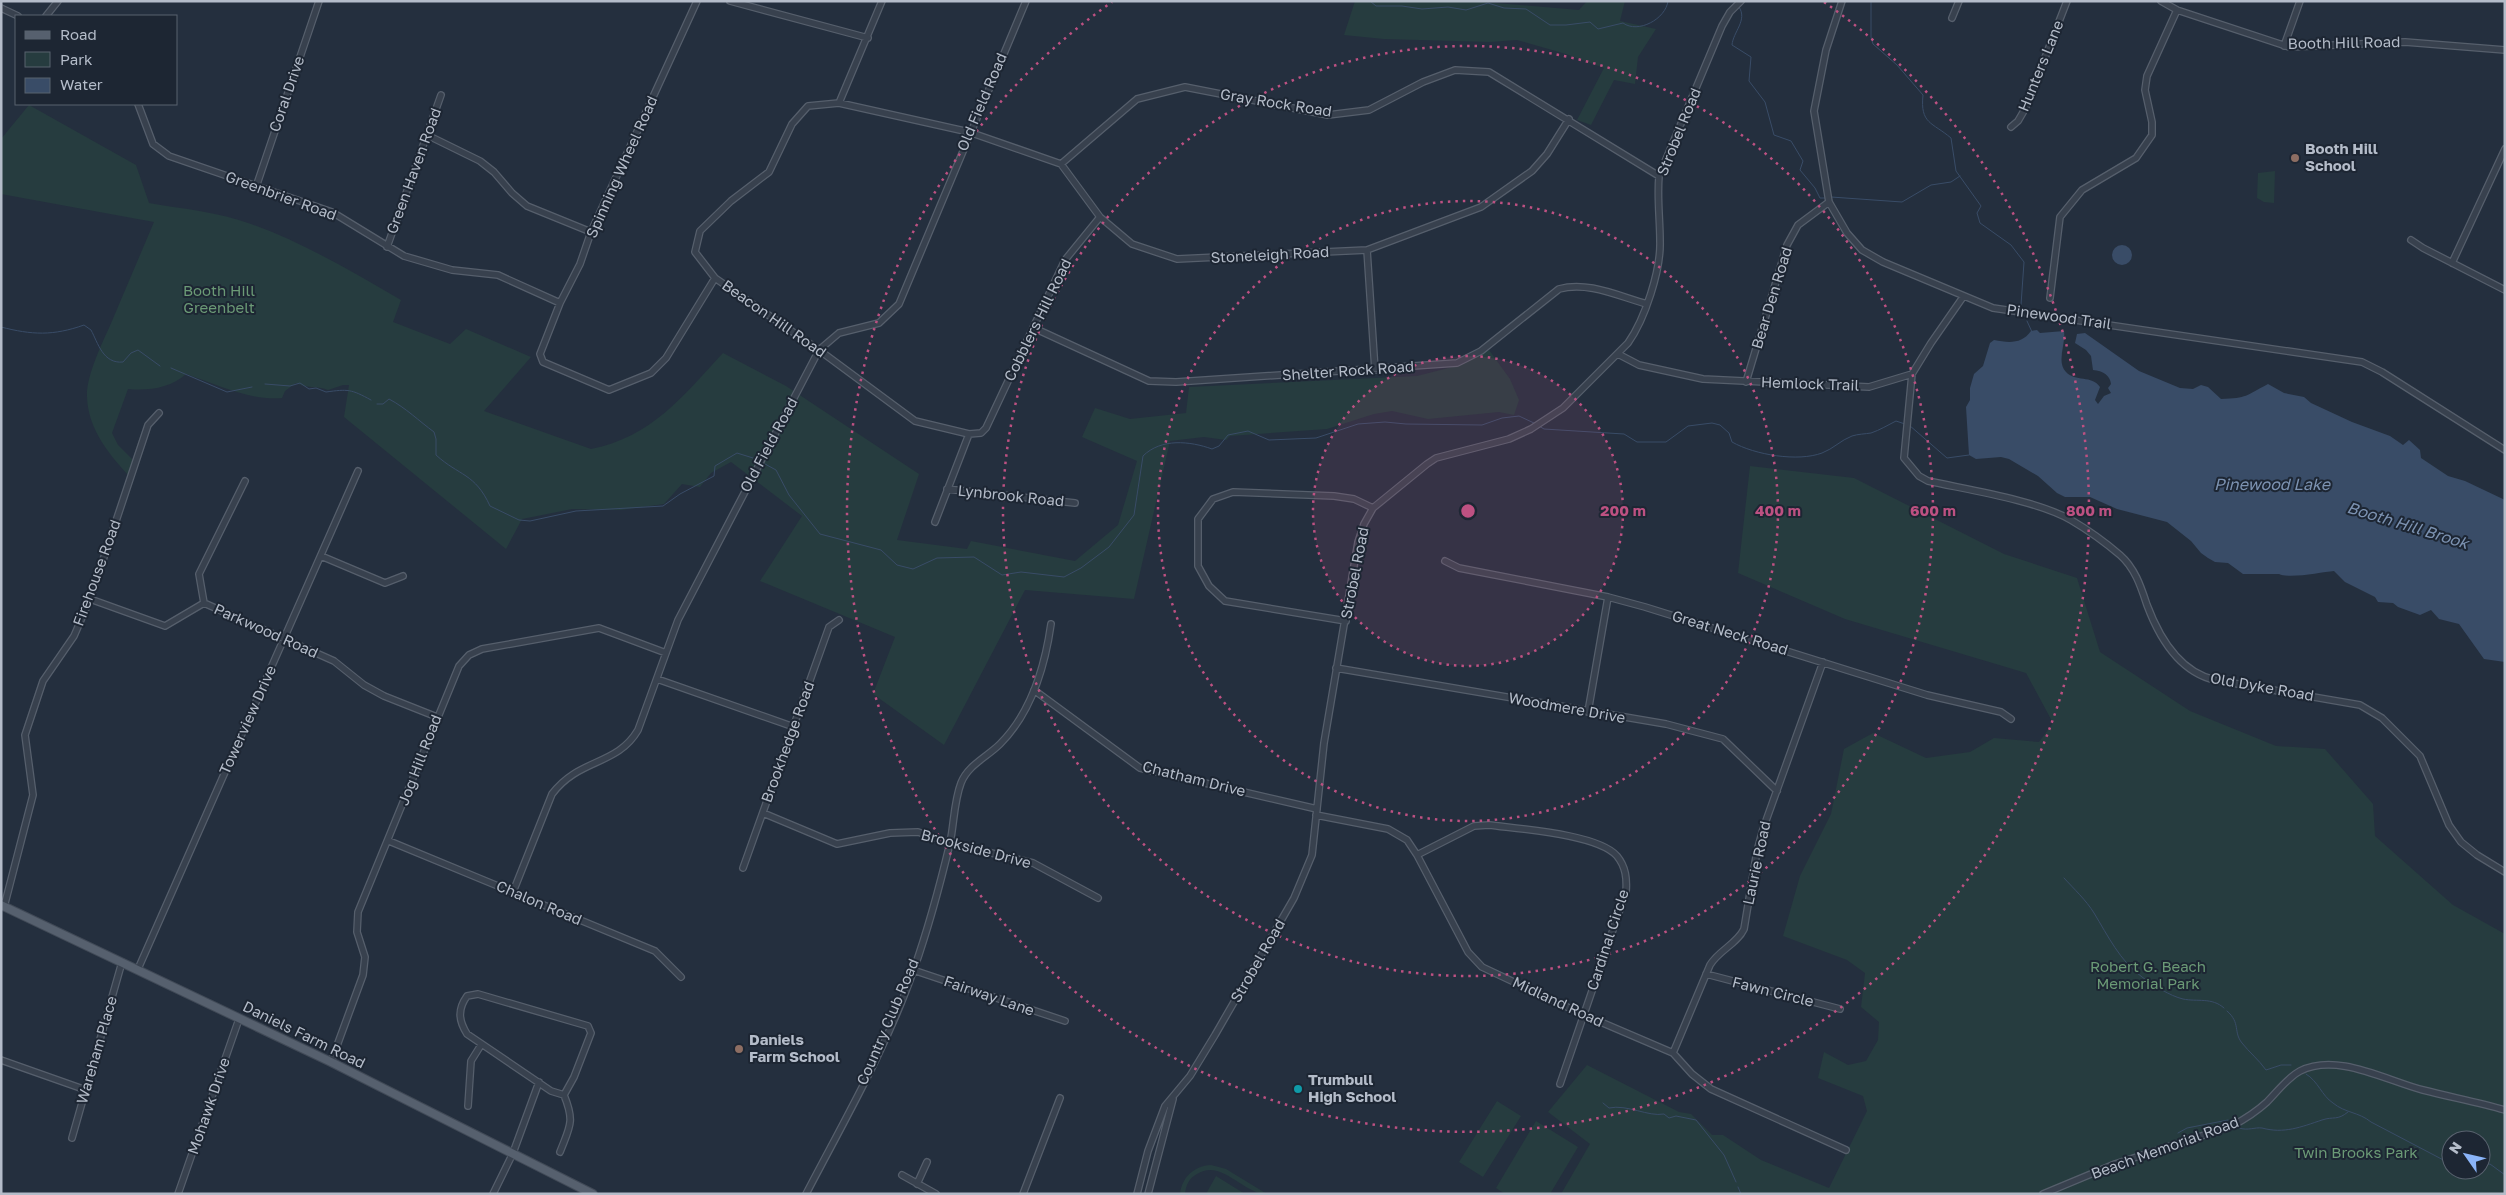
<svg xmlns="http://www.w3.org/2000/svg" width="2506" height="1195" viewBox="0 0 2506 1195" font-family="'Golos Text',sans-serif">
<rect width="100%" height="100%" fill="#242f3e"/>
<path fill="#263c3f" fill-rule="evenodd" d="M 1355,1 L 1472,1 L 1579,10 L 1587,1 L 1625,1 L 1620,21 L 1656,29 L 1638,57 L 1635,84 L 1614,80 L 1591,125 L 1577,120 L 1604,68 L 1566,54 L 1517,40 L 1490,42 L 1384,39 L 1344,35 Z
M 29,105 L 136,165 L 149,203 C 183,209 219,212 251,224 C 304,243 353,272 401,300 L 393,322 L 450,344 L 466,329 L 531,357 L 484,411 L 591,449 C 652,437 683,396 723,353 L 786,386 L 919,474 L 897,540 L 967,549 L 971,541 L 1075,561 L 1118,525 L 1137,461 L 1082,437 L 1095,408 L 1130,419 L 1186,413 L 1189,387 L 1417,376 L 1460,365 L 1489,350 L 1510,379 L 1519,400 L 1514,415 L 1499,412 L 1428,419 L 1392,411 L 1374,414 L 1327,429 L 1230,436 L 1226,440 L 1204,437 L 1170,441 L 1134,599 L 1025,590 L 944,745 L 873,694 L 895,637 L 760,581 L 802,516 L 731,462 L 711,473 L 700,487 L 682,484 L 664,504 L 621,510 L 572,509 L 522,519 L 506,549 L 344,417 L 349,385 L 343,385 L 328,390 C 316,385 307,389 296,383 L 285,391 L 282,398 C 250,401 216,384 186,374 C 171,388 148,391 128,389 L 112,433 L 118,445 L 138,465 L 132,479 C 111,457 88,430 87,397 C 86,375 103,342 112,321 C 126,288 140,255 154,222 L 1,194 L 1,139 Z
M 2275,171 L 2274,203 L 2264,202 L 2257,198 L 2258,173 Z
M 1750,466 L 1854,478 L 2004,554 L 2077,578 L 2100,652 L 2190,711 L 2276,746 L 2325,749 L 2373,804 L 2375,836 L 2453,905 L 2505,934 L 2505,1194 L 1561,1194 L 1590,1144 L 1548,1112 L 1587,1065 L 1679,1112 L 1691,1114 L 1712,1135 L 1723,1135 L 1761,1160 L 1829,1188 L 1867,1111 L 1863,1096 L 1818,1078 L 1824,1052 L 1848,1065 L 1866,1061 L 1878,1040 L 1879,1022 L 1861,1007 L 1865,973 L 1847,960 L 1783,936 L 1800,876 L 1831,814 L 1844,749 L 1873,733 L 1926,758 L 1970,752 L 1994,738 L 2039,742 L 2053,723 L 2026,673 L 1845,619 L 1738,573 ZM 2451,1140 L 2481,1140 L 2481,1170 L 2451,1170 Z
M 1497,1101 L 1521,1116 L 1483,1177 L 1459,1162 Z
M 1536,1121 L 1578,1147 L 1550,1194 L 1505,1194 L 1496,1188 Z
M 1211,1165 L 1226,1169 L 1267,1194 C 1243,1194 1221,1158 1197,1174 C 1189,1178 1186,1185 1185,1194 L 1180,1194 C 1182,1177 1194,1166 1211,1165 Z
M 1216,1176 L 1245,1194 L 1206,1194 Z"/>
<path fill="#394c67" d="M2112 255a10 10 0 1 1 20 0a10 10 0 1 1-20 0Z
M 2037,330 L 2040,333 L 2064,331 C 2066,344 2056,362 2066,372 C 2075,382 2092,375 2100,387 L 2095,400 L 2098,404 L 2104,396 L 2111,393 L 2108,388 L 2111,384 C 2110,375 2103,371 2093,370 L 2091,356 L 2086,350 L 2075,343 L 2077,334 L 2085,333 L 2139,371 L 2180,388 L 2193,389 L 2201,385 L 2208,387 L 2221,399 C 2248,398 2245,396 2268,384 L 2284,393 L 2304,397 L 2311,403 L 2352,422 L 2390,436 L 2403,445 L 2409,440 L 2420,450 L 2421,458 L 2448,476 L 2465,481 L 2505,500 L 2505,662 L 2484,659 L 2459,624 L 2439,619 L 2431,610 L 2420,615 L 2398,607 L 2393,603 L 2378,602 L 2375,597 L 2345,582 L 2334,571 C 2322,572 2290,579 2279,574 L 2243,574 L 2228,563 L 2215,562 L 2208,558 L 2201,553 L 2191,541 L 2167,522 L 2117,509 L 2090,497 L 2065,497 L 2057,493 L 2038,476 L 2009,459 L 2001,457 L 1976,459 L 1969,455 L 1966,407 L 1970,400 L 1970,388 L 1974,374 L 1983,366 L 1990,343 L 1994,340 C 2009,343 2022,344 2031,331 Z"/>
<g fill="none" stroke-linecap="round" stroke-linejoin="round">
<path stroke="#394c67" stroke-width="1" d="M 1370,1 L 1376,6 L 1402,6 L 1422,9 L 1448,7 L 1466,10 L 1488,3 L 1504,8 L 1526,9 L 1550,25 L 1566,25 L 1590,22 L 1598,29 L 1623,23 C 1638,34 1666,19 1668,1
M 1871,1 L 1871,37 L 1873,44 L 1897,65 L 1923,95 C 1920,124 1932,122 1951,138 L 1956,171 L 1981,206 L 1977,213 L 1980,223 L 2011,245 L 2024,262 L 2021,305
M 1739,7 C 1748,20 1733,32 1732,45 L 1751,57 L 1749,81 L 1765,102 L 1774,135 L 1791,141 L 1803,161 L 1800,170 L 1815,188 L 1820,198 L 1827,198
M 1831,197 L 1902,202 L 1931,185 L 1951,182 L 1960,176
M 2027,321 L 2032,332
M 1,327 C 32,335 53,336 84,325 L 91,330 C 98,343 103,364 123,362 L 131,353 L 138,350 L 160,366
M 171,368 L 227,392 L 252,387
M 265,384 L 290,386 L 300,383 L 309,389 L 316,388 L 326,392 C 348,389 351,389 371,400
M 377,404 L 383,404 L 389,399 C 406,408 419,421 434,432 L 436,439 L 436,455 C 459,476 475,473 490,506 L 519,520 L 530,521 L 576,511 L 663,506 L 680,494 L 714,476 L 715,466 L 737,453 L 753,458
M 1909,425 L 1947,458 L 1969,455
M 1539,426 L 1544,429 L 1624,434 L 1637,442 L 1666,442 L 1688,426 L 1712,423 L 1720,425 L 1729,433 L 1732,442 C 1755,455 1798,462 1822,453 C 1833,449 1841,440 1852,436 C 1858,434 1865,434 1871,433 C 1880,430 1888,425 1896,421 L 1905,424
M 765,464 L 776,470 L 789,495 L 820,534 L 881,550 L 897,565 L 913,569 L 937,558 L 974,557 L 1002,575 L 1021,572 L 1064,577 L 1081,568 L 1109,547 L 1134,515 L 1143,456 C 1161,438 1190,441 1212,449 L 1219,446 L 1228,435 L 1248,431 L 1269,440 L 1316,438 L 1358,424 L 1385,422 L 1406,424 L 1482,425 L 1502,418 L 1519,416 L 1536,424
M 2064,878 C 2074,889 2086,900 2094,913 C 2108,936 2120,961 2142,977 C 2153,985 2170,996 2183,999 C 2197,1002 2212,997 2224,1008
M 2227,1011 C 2241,1023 2233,1032 2242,1043 C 2249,1052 2259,1060 2266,1070 L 2281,1065 L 2291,1065
M 2306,1074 C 2318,1081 2322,1096 2333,1103 C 2345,1113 2359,1112 2371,1122 L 2451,1164
M 1603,1103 L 1609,1108 C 1627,1104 1648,1117 1664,1114 L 1669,1118 L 1676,1116 L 1696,1120 L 1724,1155 L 1736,1182
M 2239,1128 C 2248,1131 2255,1127 2262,1128 C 2284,1134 2301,1127 2322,1120 C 2334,1116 2337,1121 2348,1112
M 2178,1133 L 2187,1128 L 2228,1120
M 2481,1165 L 2490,1164 L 2505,1175
M 1738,1187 L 1741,1194"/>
<defs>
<path id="minor" d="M 697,1 L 591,232 L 580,264 L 560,303 L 540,354 L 543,362 L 609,390 L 651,373 L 666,358 L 715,278
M 730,1 L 868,38
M 1842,1 L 1826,50 L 1814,111 L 1829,202 L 1847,233 L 1862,250 L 1883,262 L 1993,308 L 2362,362 L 2382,372 L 2505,450
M 2161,1 L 2177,10 L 2289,47 L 2405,42 L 2505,50
M 1,8 L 18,16
M 46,16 L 58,1
M 1952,18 L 1959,1
M 2284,46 L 2300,1
M 839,103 L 882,1
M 138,104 L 153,144 L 169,156 L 332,212 L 404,256 L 452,270 L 498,275 L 560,303
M 2011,127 L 2018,121 L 2025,109 L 2067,1
M 427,135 L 480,161 L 494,172 L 512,193 L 527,206 L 591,232
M 1061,164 L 1137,99 L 1185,87 L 1328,115 L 1369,110 L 1423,82 L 1455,70 L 1489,72 L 1659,176
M 256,187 L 319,1
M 1100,217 L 1065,260 L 986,428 L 981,433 L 969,434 L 915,421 L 819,350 L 715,278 L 695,252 L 700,231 L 731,201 L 769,172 L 792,124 L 808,106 L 839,103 L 969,132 L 1061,164 L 1100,217 L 1132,244 L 1177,259 L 1367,250 L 1481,207 L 1532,171 L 1547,154 L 1569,119
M 2411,240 L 2423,248 L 2505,290
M 387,247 L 441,95
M 1367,250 L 1375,370
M 2452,263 L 2505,149
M 2050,298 L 2060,217 L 2082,190 L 2136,158 L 2152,135 L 2152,122 L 2145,90 L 2147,76 L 2177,10
M 1034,328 L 1149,381 L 1176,382 L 1457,363 L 1481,351 L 1559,289 C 1588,281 1618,296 1647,304
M 1618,354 L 1639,365 L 1703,379 L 1869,387 L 1912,374 L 1931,343 L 1963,297
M 1912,374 L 1904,458 L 1919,476 L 1928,481 C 1969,490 2036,500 2071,520 C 2088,530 2106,543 2120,555 C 2135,568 2141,587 2147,605 C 2159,637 2179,672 2215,680 L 2360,705 L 2382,718 L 2420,756 L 2449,825 L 2461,842 L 2477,855 L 2505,872
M 1746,382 L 1787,245 L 1798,225 L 1829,202
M 947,489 L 1075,503
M 935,522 L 969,434
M 321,556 L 385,583 L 403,576
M 1445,561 L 1459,568 L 1608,597 L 1645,607 L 1927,695 L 2001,712 L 2011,719
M 90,599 L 165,626 L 204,603
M 204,603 L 334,661 L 364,685 L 384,696 L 437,717
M 204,603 L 199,574 L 245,481
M 1346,621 L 1225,601 L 1209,586 L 1198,566 L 1198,519 L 1213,499 L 1233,492 L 1334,496 L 1354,499 L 1373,508
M 1336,668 L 1666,724 L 1723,739 L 1777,791
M 657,679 L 794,727
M 1034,690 L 1140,768 L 1317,809
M 1588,712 L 1608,597
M 763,813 L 837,844 L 890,833 L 918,832 L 950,843 L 1033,863 L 1098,898
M 1316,815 L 1388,829 L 1407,840 L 1417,855 L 1468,952 L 1482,967 L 1582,1014 L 1673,1053 L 1692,1074 L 1711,1089 L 1846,1150
M 389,841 L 655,951 L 681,977
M 1417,855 L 1474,826 L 1489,825 C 1519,829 1598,834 1617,856 C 1626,867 1627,879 1626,892 L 1560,1084
M 743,868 L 829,627 L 839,620
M 513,892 L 552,794 C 579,758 617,766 638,730 L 678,620 L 819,350 L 839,333 L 879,323 L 899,304 L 1026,1
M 4,907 L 33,795 L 25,735 L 43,681 L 74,636 L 90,599 L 148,425 L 159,413
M 138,969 L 358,471
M 913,970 L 1065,1021
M 1706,974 L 1840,1009
M 478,994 L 588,1026 L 591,1033 L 574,1077 L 564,1095 L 551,1091 L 467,1034 C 459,1021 457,1010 467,996 Z
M 1673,1053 L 1710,965 C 1719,950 1737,944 1744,929 L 1757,851 L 1763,829 L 1823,662
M 1,1060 L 86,1090
M 331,1062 L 363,975 L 365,957 L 357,932 L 358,912 L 459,666 L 469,655 L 482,649 L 599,628 L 666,653
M 468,1106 L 471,1061 L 481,1045
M 72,1138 L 122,962
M 560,1152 C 570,1126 575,1122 564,1095
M 902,1175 L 936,1194
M 917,1184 L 927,1162
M 178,1194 L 239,1019
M 493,1194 L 513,1153 L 539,1082
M 806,1194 C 844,1121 887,1047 914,969 C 928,929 940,885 950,843 C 954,824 954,801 961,783 C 968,765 987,757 1000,744 C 1031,713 1045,666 1051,624
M 1023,1194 L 1060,1098
M 1137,1194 L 1148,1151 L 1165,1106 L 1190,1076 L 1215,1035 L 1294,898 L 1312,855 L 1324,743 L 1358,542 L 1364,524 L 1373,508 L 1427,464 L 1436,458 L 1509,439 L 1531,429 L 1563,408 L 1628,343 C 1645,319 1661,270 1660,241 C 1660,219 1657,198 1659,176 L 1722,26 L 1730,12 L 1741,1
M 1148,1194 L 1173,1099
M 2043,1194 L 2115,1164 L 2232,1126 C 2245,1119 2256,1112 2267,1102 C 2277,1092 2287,1078 2300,1071 C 2337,1052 2387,1081 2423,1090 C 2450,1097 2477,1102 2505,1110"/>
<path id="major" d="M 1,905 L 331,1062 L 593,1194"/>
</defs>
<use href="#minor" stroke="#565f6c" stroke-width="8"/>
<use href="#major" stroke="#414a57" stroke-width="10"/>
<use href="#minor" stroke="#38414e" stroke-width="5.5"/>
<use href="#major" stroke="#56606e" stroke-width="8"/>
</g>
<circle cx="1468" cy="511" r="155" fill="#bd5182" fill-opacity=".12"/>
<g fill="none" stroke="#bd5182" stroke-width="2.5" stroke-dasharray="2.5 5">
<circle cx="1468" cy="511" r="155"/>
<circle cx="1468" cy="511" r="310"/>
<circle cx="1468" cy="511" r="465"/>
<path d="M1824 2A621 621 0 1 1 1112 2"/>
</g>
<g fill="#8d6e63" stroke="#1d2633" stroke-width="2">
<circle cx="2295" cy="158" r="5"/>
<circle cx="739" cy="1049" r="5"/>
</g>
<circle fill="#0f9aa8" stroke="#1d2633" stroke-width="2" cx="1298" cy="1089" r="5"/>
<g text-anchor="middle" stroke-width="4" stroke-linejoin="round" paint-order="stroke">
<g font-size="15" fill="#b4bcc9" stroke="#1d2633">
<text transform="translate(2344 43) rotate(-1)" y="5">Booth Hill Road</text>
<text transform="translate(2041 66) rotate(-68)" y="5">Hunters Lane</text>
<text transform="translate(287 94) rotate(-71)" y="5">Coral Drive</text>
<text transform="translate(982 102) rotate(-67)" y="5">Old Field Road</text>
<text transform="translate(1276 103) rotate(9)" y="5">Gray Rock Road</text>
<text transform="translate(1679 132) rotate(-68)" y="5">Strobel Road</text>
<text transform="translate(622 167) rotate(-66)" y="5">Spinning Wheel Road</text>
<text transform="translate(414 171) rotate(-70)" y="5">Green Haven Road</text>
<text transform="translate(281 196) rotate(20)" y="5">Greenbrier Road</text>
<text transform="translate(1270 255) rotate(-3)" y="5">Stoneleigh Road</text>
<text transform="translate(1772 298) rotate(-73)" y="5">Bear Den Road</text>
<text transform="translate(2059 317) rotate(8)" y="5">Pinewood Trail</text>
<text transform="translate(774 319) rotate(35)" y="5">Beacon Hill Road</text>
<text transform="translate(1038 320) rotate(-64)" y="5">Cobblers Hill Road</text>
<text transform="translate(1348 371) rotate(-4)" y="5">Shelter Rock Road</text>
<text transform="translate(1810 384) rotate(2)" y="5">Hemlock Trail</text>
<text transform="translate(769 445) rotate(-62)" y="5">Old Field Road</text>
<text transform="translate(1011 496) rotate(6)" y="5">Lynbrook Road</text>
<text transform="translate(97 573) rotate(-70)" y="5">Firehouse Road</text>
<text transform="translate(1355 573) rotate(-79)" y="5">Strobel Road</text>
<text transform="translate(266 631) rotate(24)" y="5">Parkwood Road</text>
<text transform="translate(1730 633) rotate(17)" y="5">Great Neck Road</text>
<text transform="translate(2262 687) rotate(10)" y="5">Old Dyke Road</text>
<text transform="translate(1567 708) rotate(10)" y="5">Woodmere Drive</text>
<text transform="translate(248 720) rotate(-66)" y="5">Towerview Drive</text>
<text transform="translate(788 742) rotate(-70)" y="5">Brookhedge Road</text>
<text transform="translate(420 760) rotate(-69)" y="5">Jog Hill Road</text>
<text transform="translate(1194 779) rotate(14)" y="5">Chatham Drive</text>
<text transform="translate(976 849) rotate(15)" y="5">Brookside Drive</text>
<text transform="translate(1757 863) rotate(-78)" y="5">Laurie Road</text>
<text transform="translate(539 903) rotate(23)" y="5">Chalon Road</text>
<text transform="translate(1608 940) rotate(-72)" y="5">Cardinal Circle</text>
<text transform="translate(1258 961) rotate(-60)" y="5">Strobel Road</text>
<text transform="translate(1773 992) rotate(14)" y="5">Fawn Circle</text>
<text transform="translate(989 996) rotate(19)" y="5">Fairway Lane</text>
<text transform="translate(1558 1002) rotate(25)" y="5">Midland Road</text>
<text transform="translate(888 1022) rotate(-67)" y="5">Country Club Road</text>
<text transform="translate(304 1035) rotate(26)" y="5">Daniels Farm Road</text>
<text transform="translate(97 1050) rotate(-74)" y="5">Wareham Place</text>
<text transform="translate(209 1106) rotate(-71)" y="5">Mohawk Drive</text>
<text transform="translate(2165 1148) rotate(-20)" y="5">Beach Memorial Road</text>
</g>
<g font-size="15" font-weight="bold" fill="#b4bcc9" stroke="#1d2633" text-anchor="start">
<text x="2305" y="154">Booth Hill<tspan x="2305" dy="17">School</tspan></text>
<text x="749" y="1045">Daniels<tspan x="749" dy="17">Farm School</tspan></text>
<text x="1308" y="1085">Trumbull<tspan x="1308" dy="17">High School</tspan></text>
</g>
<g font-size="15" fill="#6b9a76" stroke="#1d2633">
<text x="219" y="296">Booth Hill<tspan x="219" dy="17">Greenbelt</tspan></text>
<text x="2148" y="972">Robert G. Beach<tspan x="2148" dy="17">Memorial Park</tspan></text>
<text x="2356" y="1158">Twin Brooks Park</text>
</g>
<g font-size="16" font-style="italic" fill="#7c92b1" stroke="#1d2633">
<text x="2272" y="490">Pinewood Lake</text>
<text transform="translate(2408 525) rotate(17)" y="6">Booth Hill Brook</text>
</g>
</g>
<circle cx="1468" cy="511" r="8" fill="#bd5182" stroke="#1d2633" stroke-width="2.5"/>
<g font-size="15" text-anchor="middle" font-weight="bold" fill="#bd5182" stroke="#1d2633" stroke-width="4" stroke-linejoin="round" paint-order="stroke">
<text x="1623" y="516">200 m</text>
<text x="1778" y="516">400 m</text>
<text x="1933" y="516">600 m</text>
<text x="2089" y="516">800 m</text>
</g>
<rect width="2506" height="1195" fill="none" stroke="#b4bcc9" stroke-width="5"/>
<rect x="15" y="15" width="162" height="90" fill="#1d2633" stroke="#59626f"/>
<rect x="25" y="31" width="25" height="8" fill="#56606e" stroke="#59626f"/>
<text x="60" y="40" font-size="15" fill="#b4bcc9">Road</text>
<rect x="25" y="52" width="25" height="15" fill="#263c3f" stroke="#59626f"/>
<text x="60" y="65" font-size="15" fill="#b4bcc9">Park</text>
<rect x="25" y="78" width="25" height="15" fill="#394c67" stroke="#59626f"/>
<text x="60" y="90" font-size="15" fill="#b4bcc9">Water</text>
<g transform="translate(2466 1155) rotate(304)"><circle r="24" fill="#1d2633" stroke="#59626f"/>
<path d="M0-4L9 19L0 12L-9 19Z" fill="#8ab4f8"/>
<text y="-8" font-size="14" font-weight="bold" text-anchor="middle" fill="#b4bcc9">N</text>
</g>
</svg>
